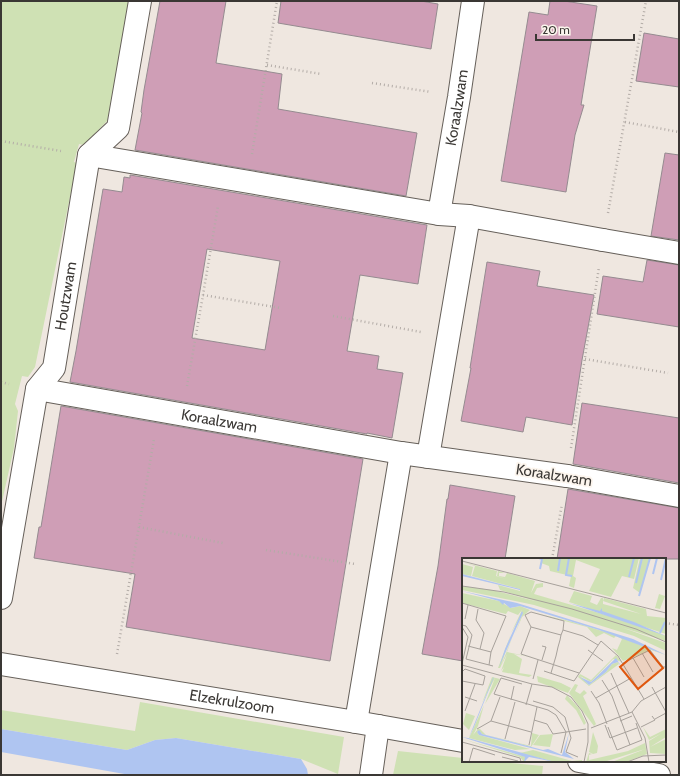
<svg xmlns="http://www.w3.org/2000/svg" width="680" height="776" viewBox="0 0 680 776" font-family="Cabin,sans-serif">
<rect width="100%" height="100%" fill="#efe7e0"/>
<path fill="#cfe1b4" d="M 1,1 L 131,1 L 109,119 L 84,145 L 79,144 L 74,162 L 77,163 L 35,367 L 28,377 L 22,376 L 15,404 L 18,411 L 14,448 L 1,506 Z
M 140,702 L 344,737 L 338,774 L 301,759 L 176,738 L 155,740 L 127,750 L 1,729 L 1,710 L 135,731 Z
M 398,751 L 463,758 L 463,761 L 491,761 L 543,766 L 542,775 L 393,775 Z"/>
<path fill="#afc5f1" d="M 1,729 L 127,750 L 155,740 L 176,738 L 301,759 L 307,769 L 308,775 L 130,775 L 1,752 Z"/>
<path fill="#cf9eb6" stroke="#958b90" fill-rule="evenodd" d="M 160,1 L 226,1 L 216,63 L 282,74 L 278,109 L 417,133 L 406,196 L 135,150 L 142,113 L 141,112 L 144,90 Z
M 281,1 L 421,1 L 438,4 L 431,49 L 278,23 Z
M 550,1 L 564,1 L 597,6 L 581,105 L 584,105 L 575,135 L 566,192 L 501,181 L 529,12 L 548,15 Z
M 644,33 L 679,39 L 679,87 L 636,81 Z
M 665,153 L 679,155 L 679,240 L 651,236 Z
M 130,175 L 427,225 L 418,284 L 360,275 L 347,351 L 379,356 L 377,369 L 403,373 L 392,438 L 367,433 L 367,434 L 70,382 L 76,351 L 103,189 L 122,192 L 124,177 L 130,178 ZM 207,249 L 280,261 L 265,350 L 192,338 Z
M 647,260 L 679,265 L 679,327 L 597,314 L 603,276 L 643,282 Z
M 487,262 L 540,271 L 537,286 L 594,295 L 582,360 L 572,425 L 526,417 L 523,432 L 461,421 L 471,368 L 470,368 Z
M 582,403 L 679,418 L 679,483 L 573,464 Z
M 61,406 L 363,459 L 330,661 L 126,627 L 135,574 L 34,558 L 39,527 L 41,527 L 45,503 Z
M 450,485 L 515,496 L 505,559 L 463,559 L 463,661 L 422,654 L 438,566 L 447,499 L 448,499 Z
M 568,489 L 679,508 L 679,559 L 557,559 Z"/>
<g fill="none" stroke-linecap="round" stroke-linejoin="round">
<defs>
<path id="pedestrian" d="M 603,240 L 679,253
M 567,476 L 679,496"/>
<g id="minor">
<path d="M 89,155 L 439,214 L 469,216 L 603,240"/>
<path id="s1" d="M 439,214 L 459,97 L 473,1"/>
<path id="s2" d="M 37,389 L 401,453 L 567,476"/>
<path d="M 428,457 L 469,216"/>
<path id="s3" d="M 1,598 L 37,389 L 54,368 L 89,155 L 118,128 L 140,1"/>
<path id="s4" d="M 1,664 L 356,722 L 463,741"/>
<path d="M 356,722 L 401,453"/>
<path d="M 579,761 L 659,775"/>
<path d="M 371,775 L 378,726"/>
</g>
</defs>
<use href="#pedestrian" stroke="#66605a" stroke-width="24"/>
<use href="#minor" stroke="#66605a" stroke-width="24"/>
<path stroke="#b3aca7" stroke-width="2.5" stroke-dasharray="1 3" stroke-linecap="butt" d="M 267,65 L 321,74
M 372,83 L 431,92
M 625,122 L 679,132
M 1,141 L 61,151
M 252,154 L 277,1
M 608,213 L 646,1
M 203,295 L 281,308
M 333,316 L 421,332
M 585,359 L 668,373
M 1,382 L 9,384
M 187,386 L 203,295 L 218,206
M 571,448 L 599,267
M 139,527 L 223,543
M 266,550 L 355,564
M 552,559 L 562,504
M 665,623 L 679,625
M 117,654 L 154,439"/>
<use href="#pedestrian" stroke="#fff" stroke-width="22"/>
<use href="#minor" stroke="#fff" stroke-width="22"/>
</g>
<g text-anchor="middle" stroke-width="3.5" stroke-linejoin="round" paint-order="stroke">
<g font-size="15" fill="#3a3734" stroke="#fcf5ed">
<text dy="5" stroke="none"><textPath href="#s1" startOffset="108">Koraalzwam</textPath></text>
<text dy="5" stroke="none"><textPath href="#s3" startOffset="312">Houtzwam</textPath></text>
<text dy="5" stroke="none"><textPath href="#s2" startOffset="185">Koraalzwam</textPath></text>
<text transform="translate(554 475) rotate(9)" y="5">Koraalzwam</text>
<text dy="5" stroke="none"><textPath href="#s4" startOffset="234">Elzekrulzoom</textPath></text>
</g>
</g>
<g transform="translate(462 558)">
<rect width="204" height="204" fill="#efe7e0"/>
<path d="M 80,0 L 177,0 L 172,21 L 160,18 L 149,39 L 127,33 L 138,11 L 114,2 L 111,18 L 114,20 L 112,30 L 107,28 L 109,18 L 88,13 L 87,8 L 79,5 ZM 178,0 L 188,0 L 178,35 L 171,30 ZM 0,4 L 35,13 L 34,18 L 44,21 L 35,18 L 36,13 L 43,15 L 37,15 L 37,18 L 43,19 L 45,15 L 73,23 L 69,35 L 74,26 L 81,25 L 81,29 L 75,30 L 72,36 L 168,64 L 204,78 L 204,83 L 38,32 L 36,27 L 58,33 L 58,31 L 10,18 L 13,8 ZM 0,6 L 11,9 L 9,18 L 0,16 ZM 0,28 L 30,32 L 116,54 L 204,85 L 204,93 L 172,78 L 72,47 L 0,32 ZM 112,33 L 130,38 L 128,44 L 135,47 L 139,40 L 141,40 L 141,46 L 179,56 L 141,43 L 142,40 L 184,51 L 185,58 L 204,60 L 204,76 L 107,44 ZM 0,35 L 37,43 L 49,50 L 58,48 L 68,52 L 60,59 L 53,76 L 61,54 L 49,75 L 60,52 L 56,57 L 46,53 L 44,56 L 0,45 ZM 197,36 L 203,38 L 198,51 L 193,50 ZM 69,54 L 111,64 L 153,77 L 204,97 L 189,92 L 161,103 L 150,90 L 155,92 L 160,81 L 154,78 L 152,80 L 142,75 L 134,79 L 125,69 ZM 49,76 L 39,108 L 51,77 L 45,94 L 74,100 L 52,96 L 60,101 L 57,115 L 70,117 L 67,119 L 40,114 L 42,109 L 39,113 L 45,96 L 38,110 L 36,110 ZM 154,97 L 160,104 L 151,101 L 129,124 L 118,118 L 127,127 L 144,114 L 150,106 L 156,104 L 157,106 L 127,128 L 116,119 L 118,116 L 129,122 ZM 75,118 L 99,125 L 109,130 L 106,135 L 76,124 ZM 30,119 L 38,121 L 23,146 L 33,120 L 20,145 ZM 113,126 L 116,127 L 113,133 L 118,136 L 122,132 L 125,135 L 121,138 L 134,166 L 132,168 L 107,135 ZM 105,137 L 117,150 L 124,165 L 122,167 L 114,152 L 103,141 ZM 22,147 L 16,168 L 11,177 L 16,171 L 18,171 L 24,177 L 69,188 L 70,175 L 77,177 L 69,189 L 20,176 L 17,173 L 15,174 L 17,177 L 68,191 L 53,192 L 7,180 ZM 4,155 L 13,158 L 7,172 L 1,166 ZM 181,169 L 188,179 L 204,171 L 204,179 L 188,189 L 204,181 L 204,196 L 188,195 L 187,183 L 200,175 L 187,182 ZM 131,174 L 136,188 L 135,195 L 131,196 L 127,194 ZM 91,176 L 88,189 L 71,187 L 78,177 ZM 0,181 L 64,199 L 62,204 L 58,199 ZM 183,185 L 185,196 L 164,204 L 150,204 L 183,191 L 145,203 L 124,204 L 127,195 L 130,196 L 127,197 L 127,202 L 166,193 ZM 71,192 L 110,203 L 120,202 L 120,204 L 93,204 L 58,195 Z" fill="#cfe1b4"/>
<path d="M 0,16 L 58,31 L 58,32 L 0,18 ZM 0,33 L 55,45 L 171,81 L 204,97 L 137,72 L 58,48 L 48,50 L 42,45 L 41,47 L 37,43 ZM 107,45 L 138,53 L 140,50 L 140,53 L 172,64 L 204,78 ZM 60,53 L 61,55 L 37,109 L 43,91 ZM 154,100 L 166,119 L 156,104 L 150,106 L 144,114 L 127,127 L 118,119 L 129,124 ZM 32,119 L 12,169 L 7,179 L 31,120 ZM 17,172 L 20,176 L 81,192 L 86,191 L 100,197 L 107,175 L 103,194 L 112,201 L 17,177 L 15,174 ZM 0,179 L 6,180 L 93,204 L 67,199 L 62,204 L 63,199 Z" fill="#afc5f1"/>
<path fill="none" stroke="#afc5f1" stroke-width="2" d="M 77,0 L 80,1 L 78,11M 107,0 L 104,17 L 110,18M 96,13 L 98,0M 191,16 L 195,0M 167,19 L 172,0M 199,22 L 204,0M 174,25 L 180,0M 177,38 L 188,0M 198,75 L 203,64"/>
<path fill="none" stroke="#a7a19b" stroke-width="1" d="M 0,3 L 204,55M 0,28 L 42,34 L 110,51 L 174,71 L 204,84M 0,45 L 44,58 L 29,94 L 27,107M 16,51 L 14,62 L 22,75 L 18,91M 3,61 L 6,47M 0,67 L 4,68 L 10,77 L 4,101 L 31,108M 0,69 L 6,79 L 0,106M 69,69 L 59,96 L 117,115M 101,72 L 121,78 L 136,87M 6,88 L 29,94M 80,88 L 84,89 L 80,102M 126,92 L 141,103M 180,95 L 191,114M 171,100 L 182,119M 161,105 L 188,92 L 201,109 L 204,109M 0,107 L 70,126 L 90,129 L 109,139 L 120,153 L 126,166 L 126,184 L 122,204M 82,113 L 112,123 L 139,83 L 156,98 L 182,141M 0,114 L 3,111 L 23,118 L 21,127 L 0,123M 89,115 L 94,98 L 96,89 L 98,82 L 99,77 L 101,72 L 102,63 L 69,54 L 63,57 L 69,69 L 99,77M 149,115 L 167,155M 71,121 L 76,102M 140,122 L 150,138 L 168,187M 60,126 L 39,120 L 32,136 L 86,152 L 94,157 L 104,174 L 99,195M 190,129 L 204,154M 129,133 L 137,145 L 145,166M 3,139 L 15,143M 134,140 L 169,120M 49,142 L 52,128M 71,143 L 91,149 L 103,159 L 109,180 L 104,194 L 116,199M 64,147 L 70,126M 3,153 L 13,126M 170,154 L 183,180 L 187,204M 193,161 L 204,155M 72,162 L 85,166 L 91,176 L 124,171M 29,163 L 38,139M 158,163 L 170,158M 143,167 L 148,180 L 175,170M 146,169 L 155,192 L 180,182 L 174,165M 179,169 L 193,162 L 190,158M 129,170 L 170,154 L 179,143 L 204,129M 15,171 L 29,163 L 69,174M 43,181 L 53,144M 0,184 L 58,200 L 59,204M 67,187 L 75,149M 11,190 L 33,197M 40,199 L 56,203M 7,204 L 11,190M 165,204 L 181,198 L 204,197"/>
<path fill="#df570e" fill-opacity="0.15" stroke="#df570e" stroke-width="2" d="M 183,88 L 201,110 L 176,131 L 158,109 Z"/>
<rect width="204" height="204" fill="none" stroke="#3a3734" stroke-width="2"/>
</g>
<rect width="680" height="776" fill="none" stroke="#3a3734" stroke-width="4"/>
<path d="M536 34v6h98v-6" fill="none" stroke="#3a3734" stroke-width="2"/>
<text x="542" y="34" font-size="12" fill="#3a3734" stroke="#fcf5ed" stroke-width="3" paint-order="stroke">20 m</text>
</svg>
